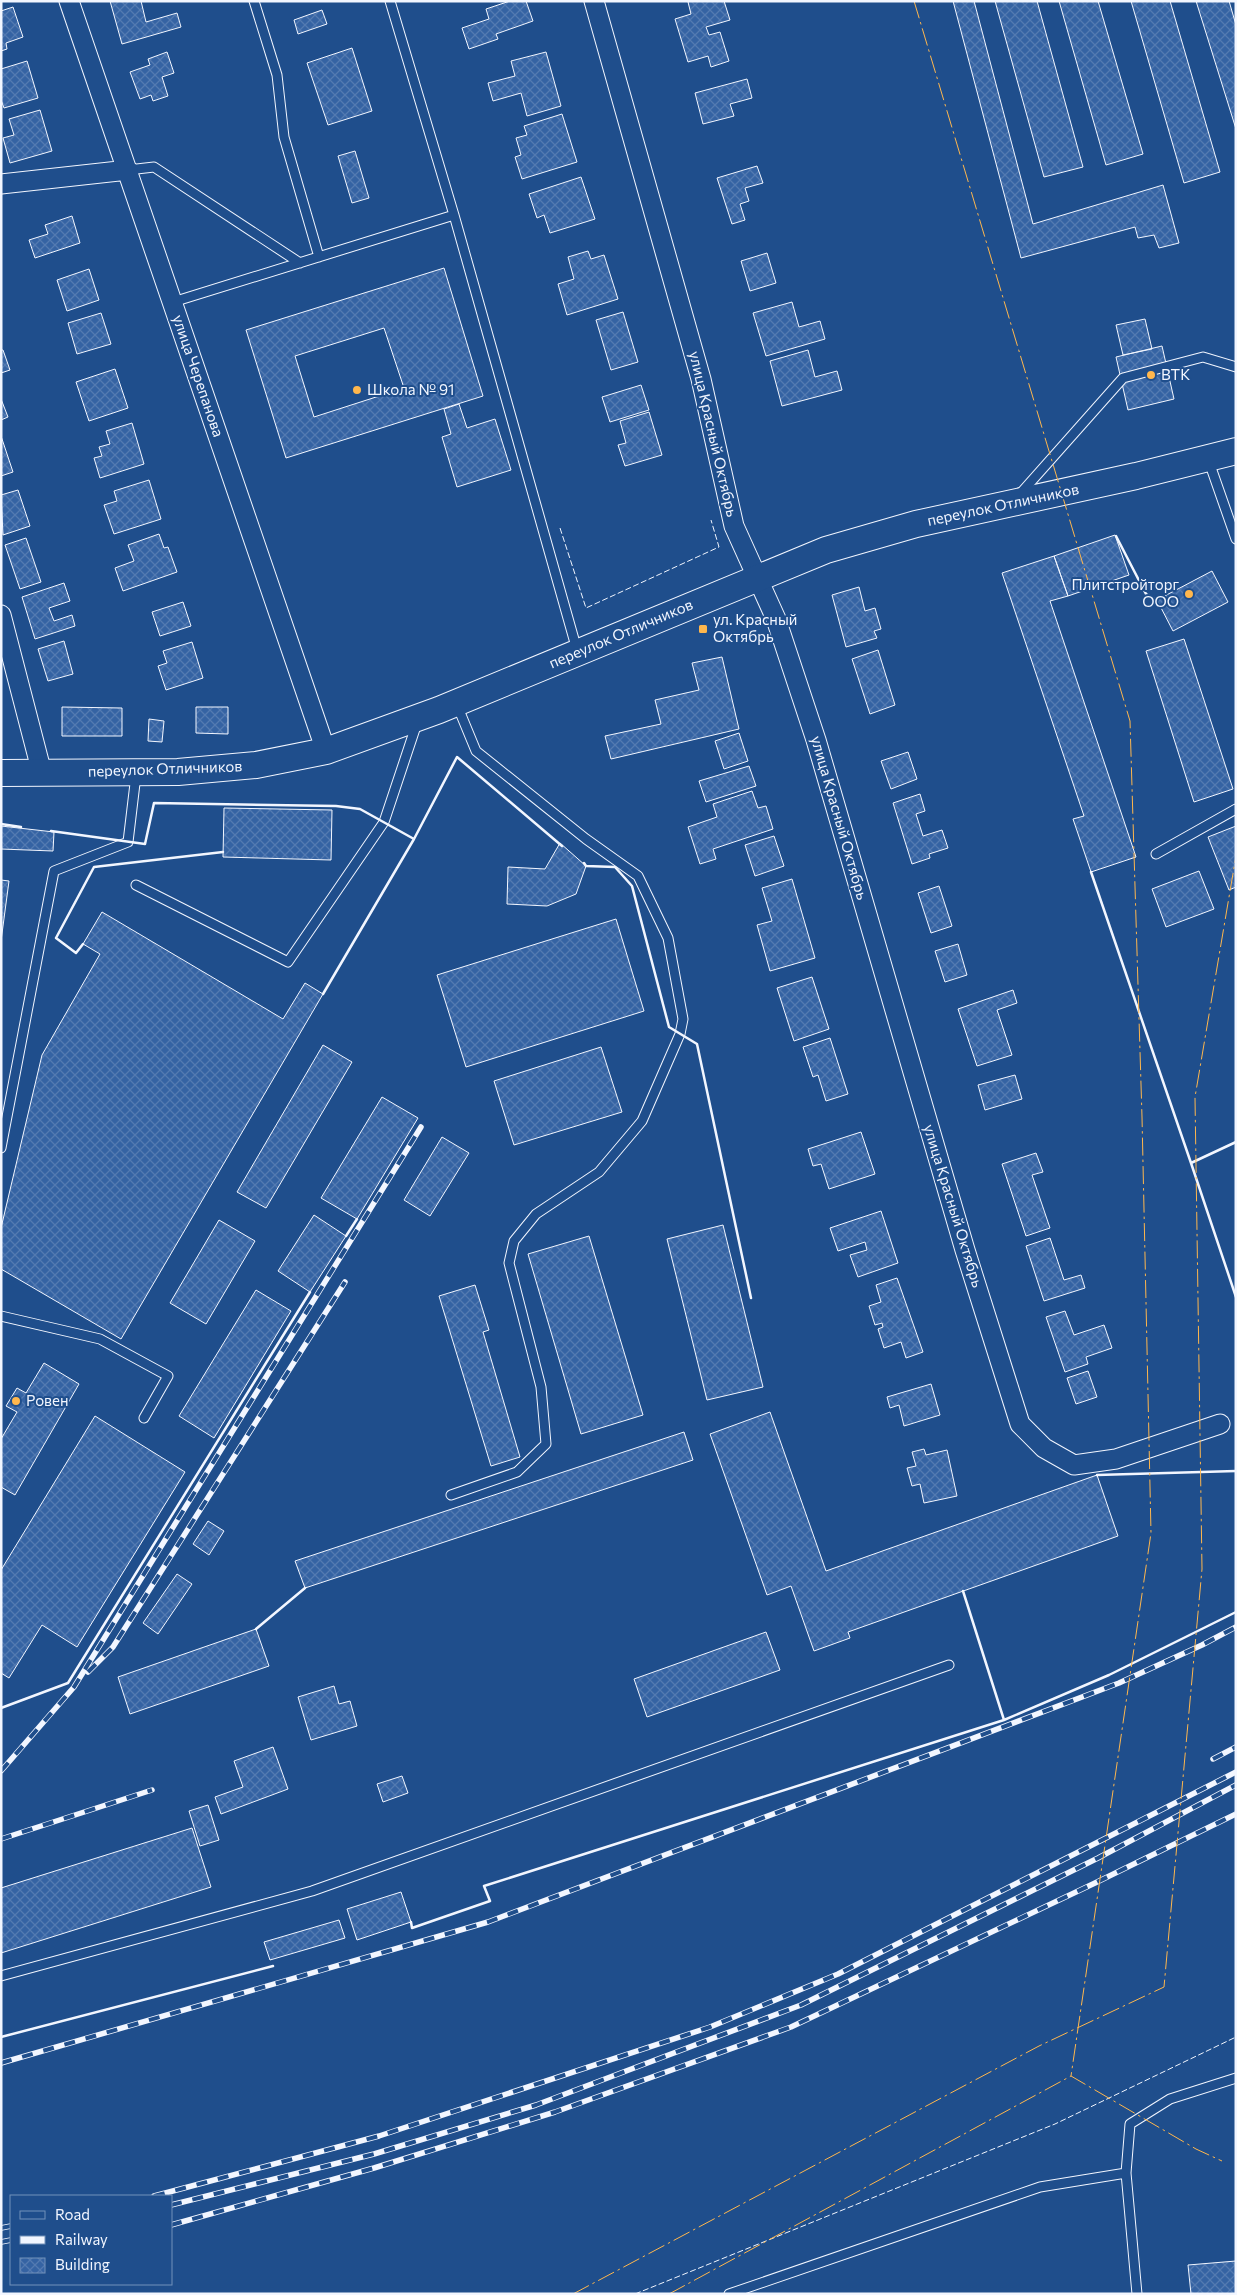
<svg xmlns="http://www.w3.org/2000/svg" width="1237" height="2295" viewBox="0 0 1237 2295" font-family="Commissioner,sans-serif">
<defs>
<pattern id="building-cross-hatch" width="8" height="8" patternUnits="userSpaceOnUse" patternTransform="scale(1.25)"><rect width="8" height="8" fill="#3563a3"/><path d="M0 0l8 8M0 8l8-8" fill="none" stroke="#537ab1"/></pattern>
</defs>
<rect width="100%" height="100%" fill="#1f4e8c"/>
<path fill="url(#building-cross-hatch)" stroke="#f2f6ff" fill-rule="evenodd" d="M 110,1 L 141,1 L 146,22 L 177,13 L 181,27 L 122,44 Z
M 510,1 L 526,1 L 533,21 L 496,34 L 498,39 L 469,49 L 462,28 L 489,19 L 486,9 Z
M 691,1 L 724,1 L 730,20 L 706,27 L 709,35 L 720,32 L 729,61 L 711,67 L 708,56 L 688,62 L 675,19 L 691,14 L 688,2 Z
M 953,1 L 974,1 L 1033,224 L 1163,185 L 1179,243 L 1159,248 L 1154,235 L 1138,238 L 1135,227 L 1021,258 Z
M 995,1 L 1037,1 L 1083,167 L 1044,177 Z
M 1059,1 L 1098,1 L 1143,154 L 1106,165 Z
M 1131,1 L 1170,1 L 1220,172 L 1184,183 Z
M 1196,1 L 1229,1 L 1236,25 L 1236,129 Z
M 13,7 L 23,37 L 6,43 L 7,49 L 1,51 L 1,11 Z
M 322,10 L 327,24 L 298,34 L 294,20 Z
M 352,48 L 372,111 L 328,125 L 307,63 Z
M 167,52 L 174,73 L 162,77 L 168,96 L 153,101 L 151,95 L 140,99 L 130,72 L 150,65 L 148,59 Z
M 546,52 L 561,106 L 527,116 L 521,93 L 493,101 L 488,83 L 515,76 L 511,61 Z
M 27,61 L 38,98 L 4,108 L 1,100 L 1,69 Z
M 747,79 L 752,98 L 730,104 L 734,116 L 703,124 L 695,93 Z
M 40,110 L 52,151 L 10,163 L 3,138 L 14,135 L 9,119 Z
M 562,114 L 577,162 L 522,179 L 515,157 L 521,155 L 516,138 L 527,135 L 524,126 Z
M 355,151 L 369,198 L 352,203 L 338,156 Z
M 757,166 L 763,183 L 745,188 L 749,201 L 740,204 L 745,220 L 732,224 L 717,178 Z
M 581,177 L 595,219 L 550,233 L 544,215 L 537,218 L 529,194 Z
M 72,216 L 80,243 L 35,258 L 29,240 L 48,234 L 45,225 Z
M 588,251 L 591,259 L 604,255 L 618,299 L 567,315 L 558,284 L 574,279 L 568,257 Z
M 767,253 L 776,283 L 750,291 L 741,261 Z
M 444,268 L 483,396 L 286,458 L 246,330 ZM 384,328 L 404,388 L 314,417 L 295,356 Z
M 89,269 L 99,300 L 67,311 L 57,280 Z
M 792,302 L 799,327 L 820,321 L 825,339 L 766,356 L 753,313 Z
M 623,312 L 638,362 L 611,370 L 596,320 Z
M 101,313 L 111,344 L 77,354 L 68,323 Z
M 1145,319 L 1152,349 L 1123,355 L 1116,325 Z
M 1162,346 L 1174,399 L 1128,410 L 1116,357 Z
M 1,350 L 3,350 L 10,370 L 1,373 Z
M 808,350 L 815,377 L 837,371 L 842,390 L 782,406 L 770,361 Z
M 115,369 L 128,408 L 89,421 L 76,382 Z
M 641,385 L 649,410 L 610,422 L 602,397 Z
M 1,399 L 8,417 L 1,420 Z
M 459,404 L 467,428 L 495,419 L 511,470 L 457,487 L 442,437 L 451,434 L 444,409 Z
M 649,412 L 662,455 L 625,466 L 618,445 L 626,443 L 620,421 Z
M 132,423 L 144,464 L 100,478 L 94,458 L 102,456 L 99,447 L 110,444 L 106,431 Z
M 1,436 L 13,472 L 1,476 Z
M 149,480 L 161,519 L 114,534 L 104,505 L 117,501 L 114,491 Z
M 18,490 L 30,526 L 3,535 L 1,495 Z
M 159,534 L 164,548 L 168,547 L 177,572 L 123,591 L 115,568 L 134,561 L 128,545 Z
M 1115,535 L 1129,575 L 1068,596 L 1054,556 Z
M 26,538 L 41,582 L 20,589 L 5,545 Z
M 1054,556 L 1068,596 L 1050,601 L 1136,857 L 1091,872 L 1073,819 L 1084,816 L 1002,573 Z
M 1212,571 L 1228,602 L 1173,631 L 1157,600 Z
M 64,583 L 70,601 L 49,608 L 54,621 L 72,615 L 75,626 L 35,639 L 22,597 Z
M 859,587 L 865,611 L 875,608 L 881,629 L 874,631 L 877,638 L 846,647 L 832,595 Z
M 183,602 L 191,626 L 160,636 L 152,612 Z
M 1184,639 L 1233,789 L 1194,802 L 1146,651 Z
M 64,641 L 73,674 L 48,681 L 38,649 Z
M 192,642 L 203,678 L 166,690 L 158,666 L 167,663 L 163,651 Z
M 878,650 L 895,705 L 870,714 L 852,659 Z
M 722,657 L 739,729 L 611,759 L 605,736 L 661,724 L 655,700 L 699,690 L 692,663 Z
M 62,707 L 122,708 L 122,736 L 62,736 Z
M 196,707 L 228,707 L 228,734 L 196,733 Z
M 149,719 L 164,721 L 162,742 L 148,741 Z
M 739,733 L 748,761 L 724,769 L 715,741 Z
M 908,752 L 917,779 L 891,789 L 881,761 Z
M 749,766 L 756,786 L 706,802 L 699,781 Z
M 752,791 L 758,808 L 766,806 L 773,829 L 713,849 L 716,859 L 700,864 L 688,827 L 717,817 L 713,804 Z
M 920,794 L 925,811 L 916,814 L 923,836 L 942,830 L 948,848 L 929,854 L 930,858 L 912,864 L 893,803 Z
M 224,808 L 332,810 L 331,860 L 223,857 Z
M 1,826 L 54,832 L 53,851 L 1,849 Z
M 1236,826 L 1236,887 L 1229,890 L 1208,837 Z
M 774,836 L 784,866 L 755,876 L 745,845 Z
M 560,843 L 586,866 L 576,894 L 547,906 L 507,904 L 508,867 L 545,869 Z
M 1199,871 L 1214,909 L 1166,927 L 1152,889 Z
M 792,879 L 815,958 L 770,971 L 757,925 L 772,921 L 762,888 Z
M 1,880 L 9,881 L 1,941 Z
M 939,886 L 952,926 L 931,933 L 918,893 Z
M 102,912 L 283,1019 L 305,983 L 323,994 L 121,1339 L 1,1269 L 1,1228 L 42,1055 L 100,954 L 83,944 Z
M 616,919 L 644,1011 L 466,1067 L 437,975 Z
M 958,944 L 967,975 L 945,982 L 935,951 Z
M 812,977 L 829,1029 L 794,1041 L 777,988 Z
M 1013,990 L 1017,1003 L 997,1010 L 1012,1055 L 977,1066 L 958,1009 Z
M 830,1038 L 848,1094 L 826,1101 L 818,1075 L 813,1077 L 803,1047 Z
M 323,1045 L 352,1062 L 266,1208 L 237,1192 Z
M 601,1047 L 622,1112 L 514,1145 L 494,1081 Z
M 1015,1075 L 1022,1099 L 985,1110 L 978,1085 Z
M 382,1097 L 418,1118 L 357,1219 L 321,1198 Z
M 861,1132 L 875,1174 L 829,1189 L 821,1164 L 813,1166 L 808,1149 Z
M 442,1137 L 469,1153 L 430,1216 L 404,1200 Z
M 1036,1153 L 1043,1172 L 1032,1175 L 1050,1228 L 1026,1236 L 1002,1164 Z
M 881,1211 L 898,1263 L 858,1277 L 850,1255 L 867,1250 L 865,1242 L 838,1251 L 830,1228 Z
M 314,1215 L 346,1236 L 310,1292 L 278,1271 Z
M 219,1220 L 255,1241 L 206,1324 L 170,1303 Z
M 723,1225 L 763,1387 L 707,1400 L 667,1239 Z
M 589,1236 L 643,1415 L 581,1434 L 528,1254 Z
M 1050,1238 L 1064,1280 L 1081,1275 L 1085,1288 L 1044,1301 L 1026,1246 Z
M 897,1278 L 923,1352 L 906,1358 L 901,1342 L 884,1348 L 878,1329 L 883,1327 L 882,1323 L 875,1325 L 869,1306 L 881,1302 L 876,1285 Z
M 475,1285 L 489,1330 L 483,1332 L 520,1457 L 491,1466 L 439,1296 Z
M 256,1290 L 291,1311 L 214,1438 L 179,1416 Z
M 1065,1311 L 1074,1335 L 1104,1325 L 1112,1348 L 1086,1357 L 1088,1364 L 1065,1372 L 1046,1317 Z
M 44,1363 L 79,1384 L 15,1495 L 1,1487 L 1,1439 L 17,1412 L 6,1406 L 17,1388 L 26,1393 Z
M 1088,1371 L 1097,1397 L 1076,1404 L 1067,1378 Z
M 931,1384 L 940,1415 L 904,1426 L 899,1405 L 890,1408 L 887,1397 Z
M 770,1412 L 826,1571 L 1097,1475 L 1118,1536 L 848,1632 L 850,1638 L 814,1651 L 791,1586 L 767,1595 L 710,1434 Z
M 95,1416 L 185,1472 L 77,1647 L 42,1625 L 9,1678 L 1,1673 L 1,1570 Z
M 684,1432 L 693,1460 L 305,1588 L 295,1561 Z
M 924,1449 L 926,1455 L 947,1450 L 957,1496 L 924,1503 L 920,1484 L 912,1486 L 907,1468 L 916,1466 L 912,1452 Z
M 208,1521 L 224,1531 L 209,1555 L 193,1544 Z
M 177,1574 L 192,1584 L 158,1634 L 143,1623 Z
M 256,1629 L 269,1666 L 130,1714 L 118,1677 Z
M 766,1632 L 780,1670 L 647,1717 L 634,1679 Z
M 334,1686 L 339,1704 L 350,1701 L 357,1726 L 311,1740 L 298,1697 Z
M 273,1747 L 288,1789 L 221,1814 L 215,1797 L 243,1787 L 234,1761 Z
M 402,1776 L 408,1793 L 383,1802 L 377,1784 Z
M 208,1805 L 219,1840 L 200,1846 L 189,1811 Z
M 192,1828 L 211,1887 L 1,1953 L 1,1888 Z
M 401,1892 L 411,1922 L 357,1940 L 347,1909 Z
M 339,1920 L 345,1938 L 270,1960 L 264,1942 Z
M 1236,2261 L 1236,2294 L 1191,2294 L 1188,2265 Z"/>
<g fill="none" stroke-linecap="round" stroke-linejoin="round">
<defs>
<path id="service" d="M 254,1 L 277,75 L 284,137 L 319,257
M 390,1 L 454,215 L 577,650
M 128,170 L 154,167 L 300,263
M 173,302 L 454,215
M 1208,459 L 1236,539
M 1020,494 L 1123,378 L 1203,357 L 1236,367
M 1156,854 L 1236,809
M 136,885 L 288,962 L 384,822 L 417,723
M 1,1148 L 54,871 L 128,842 L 136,775
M 1,1316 L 100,1339 L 168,1376 L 144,1418
M 451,1495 L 517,1472 L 546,1444 L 541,1387 L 509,1263 L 514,1241 L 536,1214 L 599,1172 L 642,1121 L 680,1034 L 683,1019 L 668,938 L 638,876 L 586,839 L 476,751 L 457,705
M 1,1976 L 312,1891 L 949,1665
M 729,2294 L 1040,2187 L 1126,2173
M 1137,2294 L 1126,2173 L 1130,2124 L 1170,2099 L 1236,2078"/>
<path id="minor" d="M 69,1 L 326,751
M 594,1 L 701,379 L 734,526 L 776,619 L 816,740 L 965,1250 L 1020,1424 L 1044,1448 L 1074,1465 L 1116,1459 L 1220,1424
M 1,184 L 128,170
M 1,615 L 42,773"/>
<path id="secondary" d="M 1,773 L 178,772 L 256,765 L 326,751 L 439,710 L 826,550 L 916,524 L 1136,476 L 1236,451"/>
</defs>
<use href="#service" stroke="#f2f6ff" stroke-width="11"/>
<use href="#minor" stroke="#f2f6ff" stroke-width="21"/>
<use href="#secondary" stroke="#f2f6ff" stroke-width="28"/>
<use href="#service" stroke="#1f4e8c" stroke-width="9"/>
<use href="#minor" stroke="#1f4e8c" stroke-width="19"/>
<use href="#secondary" stroke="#1f4e8c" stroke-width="26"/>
<defs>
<path id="rail" d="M 88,1672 L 113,1647 L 345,1282
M 1213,1759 L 1236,1747
M 1,1771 L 74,1687 L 421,1127
M 1,1839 L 152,1790
M 1,2063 L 488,1922 L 1119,1683 L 1202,1645 L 1236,1627
M 154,2196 L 379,2136 L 710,2027 L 838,1974 L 1236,1772
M 171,2205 L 374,2154 L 536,2105 L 801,2005 L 1098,1858 L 1236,1785
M 171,2225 L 374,2168 L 555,2112 L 791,2027 L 1095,1883 L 1236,1814
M 1,2228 L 11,2226
M 1,2242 L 11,2240"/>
</defs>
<use href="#rail" stroke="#f2f6ff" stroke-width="5.5"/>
<use href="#rail" stroke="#1f4e8c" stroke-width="4" stroke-dasharray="11" stroke-linecap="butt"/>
<path stroke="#f2f6ff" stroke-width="1" stroke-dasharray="6 2.5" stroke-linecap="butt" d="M 560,528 L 586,608 L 719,547 L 711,520
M 635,2294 L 1055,2124 L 1236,2037"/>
<path stroke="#f2f6ff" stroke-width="2.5" d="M 1116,536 L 1146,594 L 1157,600
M 1,824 L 21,827
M 51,831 L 145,844 L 154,803 L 336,806 L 360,809 L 414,839
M 584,863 L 586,866 L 615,867 L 632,886 L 669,1027 L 697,1044 L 751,1298
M 1091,872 L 1191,1163 L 1236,1142
M 83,944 L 76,953 L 56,938 L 94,867 L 223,852
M 323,994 L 414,839 L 457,757 L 562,846
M 1191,1163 L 1236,1297
M 346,1236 L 357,1219
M 1097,1475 L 1236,1471
M 963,1591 L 1004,1720
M 256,1629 L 305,1588
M 1,1708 L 68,1683 L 310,1292
M 411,1922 L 412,1928 L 490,1901 L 484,1886 L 1004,1720 L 1109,1675 L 1236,1612
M 1,2037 L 273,1966"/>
<path stroke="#ffb74d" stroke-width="1" stroke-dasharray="18 4 2.5 4" stroke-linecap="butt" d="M 914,1 L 1130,721 L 1142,1117 L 1151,1533 L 1071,2076
M 573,2294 L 1039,2046 L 1164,1987 L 1202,1569 L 1195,1097 L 1236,856
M 669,2294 L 1071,2076 L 1196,2149 L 1222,2161"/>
</g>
<g fill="#ffb74d" stroke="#1f4e8c" stroke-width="2">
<circle cx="1151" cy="375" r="5"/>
<circle cx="357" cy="390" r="5"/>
<circle cx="1189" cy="594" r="5"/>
<rect x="698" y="624" width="10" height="10" rx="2.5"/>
<circle cx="16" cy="1401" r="5"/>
</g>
<g text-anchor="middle" stroke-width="4" stroke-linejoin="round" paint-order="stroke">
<g font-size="15" fill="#f2f6ff" stroke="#1f4e8c" text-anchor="start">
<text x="1161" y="380">ВТК</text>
<text x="367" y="395">Школа № 91</text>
<text x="1179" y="590" text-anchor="end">Плитстройторг<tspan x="1179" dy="17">ООО</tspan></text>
<text x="713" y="625">ул. Красный<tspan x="713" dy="17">Октябрь</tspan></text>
<text x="26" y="1406">Ровен</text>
</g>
<g font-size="15" fill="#f2f6ff" stroke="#1f4e8c">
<text transform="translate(198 376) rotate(71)" y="5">улица Черепанова</text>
<text transform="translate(713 434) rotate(77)" y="5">улица Красный Октябрь</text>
<text transform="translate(1003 505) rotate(-12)" y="5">переулок Отличников</text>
<text transform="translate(621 634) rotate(-23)" y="5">переулок Отличников</text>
<text transform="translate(165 769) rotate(-2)" y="5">переулок Отличников</text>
<text transform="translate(839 818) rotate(74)" y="5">улица Красный Октябрь</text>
<text transform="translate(953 1206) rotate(73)" y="5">улица Красный Октябрь</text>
</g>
</g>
<rect width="1237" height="2295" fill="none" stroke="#f2f6ff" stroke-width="5"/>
<rect x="10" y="2195" width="162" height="90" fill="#1f4e8c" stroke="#7391ba"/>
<rect x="20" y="2211" width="25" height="8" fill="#1f4e8c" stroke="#7391ba"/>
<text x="55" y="2220" font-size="15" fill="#f2f6ff">Road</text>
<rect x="20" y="2236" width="25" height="8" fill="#f2f6ff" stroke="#7391ba"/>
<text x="55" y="2245" font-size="15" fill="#f2f6ff">Railway</text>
<rect x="20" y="2258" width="25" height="15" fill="url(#building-cross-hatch)" stroke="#7391ba"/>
<text x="55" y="2270" font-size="15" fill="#f2f6ff">Building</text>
</svg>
